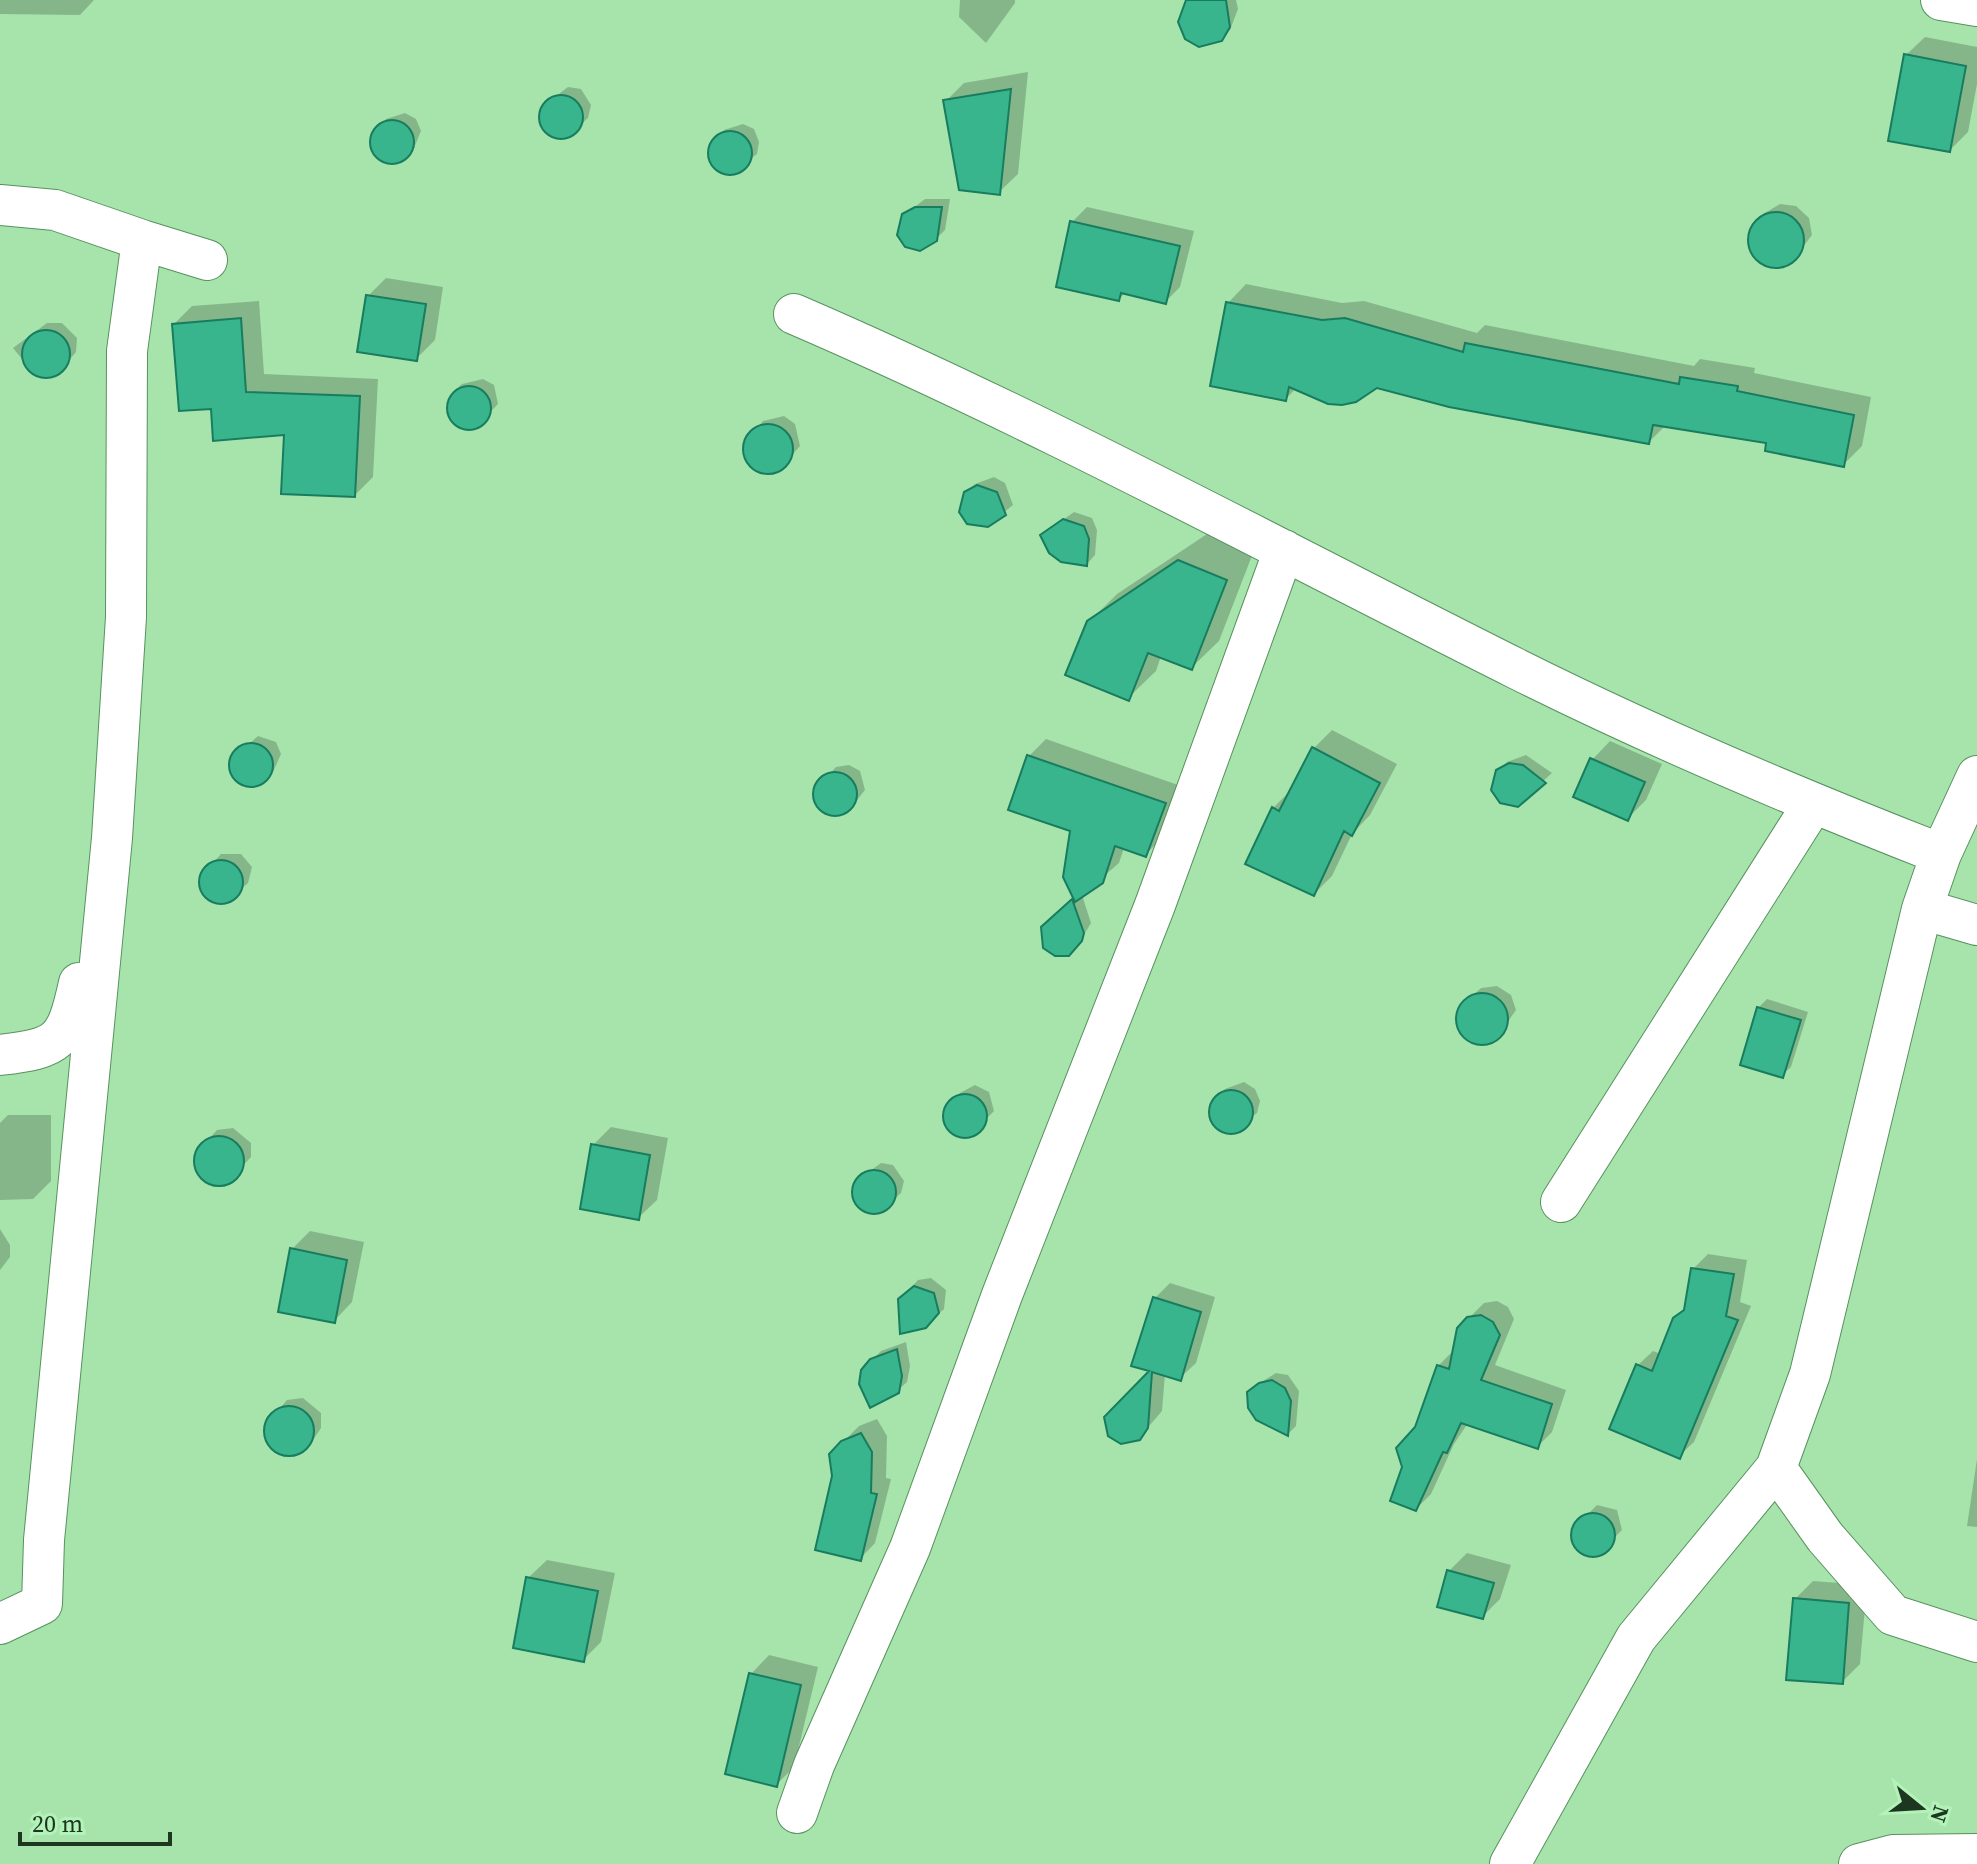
<svg xmlns="http://www.w3.org/2000/svg" width="1977" height="1864" viewBox="0 0 1977 1864" font-family="'Source Serif 4',serif">
<rect width="100%" height="100%" fill="#a6e4ac"/>
<path fill="#0003" d="M 0,0 L 94,0 L 80,15 L 0,14 Z
M 960,0 L 1015,0 L 1015,3 L 986,43 L 959,17 Z
M 1191,0 L 1236,0 L 1238,9 L 1230,30 L 1207,45 L 1192,43 L 1181,30 L 1181,14 Z
M 1925,37 L 1977,47 L 1977,84 L 1968,132 L 1950,150 L 1906,55 Z
M 1028,72 L 1018,174 L 999,192 L 946,101 L 964,83 Z
M 568,87 L 581,89 L 591,105 L 588,118 L 569,135 L 549,133 L 542,122 L 547,103 Z
M 405,113 L 416,119 L 421,131 L 414,148 L 393,162 L 375,154 L 372,141 L 386,119 Z
M 743,124 L 754,129 L 759,142 L 757,154 L 730,173 L 713,164 L 709,152 L 724,130 Z
M 925,199 L 950,199 L 945,230 L 936,239 L 904,215 Z
M 1780,204 L 1796,206 L 1809,218 L 1812,235 L 1793,260 L 1786,264 L 1769,265 L 1751,248 L 1751,231 L 1765,213 Z
M 1087,207 L 1194,231 L 1180,287 L 1165,302 L 1126,292 L 1119,299 L 1072,222 Z
M 386,278 L 443,287 L 435,340 L 416,359 L 368,296 Z
M 1246,284 L 1342,303 L 1364,301 L 1477,333 L 1485,325 L 1694,366 L 1700,359 L 1755,368 L 1754,373 L 1871,397 L 1862,446 L 1843,465 L 1769,442 L 1666,425 L 1649,442 L 1377,386 L 1296,388 L 1286,399 L 1228,303 Z
M 259,301 L 264,374 L 378,379 L 373,477 L 355,495 L 286,433 L 212,407 L 174,324 L 192,306 Z
M 47,323 L 62,323 L 77,338 L 76,352 L 57,374 L 43,376 L 30,369 L 13,348 Z
M 483,379 L 494,385 L 498,404 L 476,427 L 464,428 L 453,420 L 450,407 L 452,393 L 462,384 Z
M 784,416 L 795,424 L 800,446 L 780,469 L 765,472 L 746,457 L 745,443 L 763,421 Z
M 994,477 L 1005,483 L 1013,505 L 988,525 L 975,525 L 964,518 L 966,493 L 975,484 Z
M 1074,512 L 1092,518 L 1097,530 L 1095,555 L 1087,564 L 1042,535 Z
M 1207,534 L 1253,553 L 1219,641 L 1191,668 L 1161,656 L 1156,671 L 1128,698 L 1089,622 L 1117,594 Z
M 1332,730 L 1397,764 L 1370,815 L 1352,834 L 1332,876 L 1314,894 L 1273,808 L 1292,789 L 1314,748 Z
M 258,736 L 276,742 L 281,754 L 273,772 L 264,781 L 246,785 L 235,777 L 231,760 Z
M 1046,739 L 1181,786 L 1162,838 L 1145,855 L 1124,848 L 1119,863 L 1082,895 L 1091,923 L 1078,945 L 1053,918 L 1076,898 L 1073,830 L 1029,756 Z
M 1610,741 L 1662,764 L 1646,800 L 1628,818 L 1592,760 Z
M 1526,755 L 1552,773 L 1517,805 L 1498,771 L 1507,762 Z
M 849,765 L 860,771 L 865,790 L 849,810 L 830,813 L 816,800 L 817,787 L 836,767 Z
M 221,854 L 241,854 L 252,867 L 248,883 L 228,900 L 216,900 L 205,893 L 203,874 Z
M 1497,986 L 1511,995 L 1516,1010 L 1495,1040 L 1472,1042 L 1461,1033 L 1459,1009 L 1481,988 Z
M 1767,999 L 1808,1012 L 1791,1067 L 1782,1075 L 1758,1008 Z
M 1244,1082 L 1255,1089 L 1260,1101 L 1257,1113 L 1231,1132 L 1219,1128 L 1211,1111 L 1216,1098 L 1225,1089 Z
M 975,1085 L 989,1092 L 994,1111 L 972,1134 L 960,1135 L 949,1127 L 945,1115 L 960,1093 Z
M 8,1115 L 51,1115 L 51,1181 L 33,1199 L 0,1200 L 0,1123 Z
M 611,1127 L 668,1138 L 657,1200 L 638,1218 L 593,1145 Z
M 233,1128 L 251,1143 L 251,1157 L 227,1183 L 213,1183 L 197,1168 L 197,1152 L 217,1130 Z
M 881,1163 L 893,1165 L 904,1181 L 901,1193 L 881,1211 L 862,1208 L 855,1198 L 859,1179 Z
M 0,1229 L 10,1245 L 10,1257 L 0,1270 Z
M 310,1231 L 364,1242 L 352,1302 L 334,1321 L 292,1249 Z
M 1708,1254 L 1747,1260 L 1740,1302 L 1751,1306 L 1694,1442 L 1679,1456 L 1638,1365 L 1653,1351 L 1661,1354 L 1686,1308 L 1693,1269 Z
M 931,1278 L 946,1290 L 944,1309 L 925,1326 L 900,1300 L 918,1280 Z
M 1170,1283 L 1215,1297 L 1196,1363 L 1180,1378 L 1165,1374 L 1162,1411 L 1139,1438 L 1127,1443 L 1115,1439 L 1107,1428 L 1153,1370 L 1154,1299 Z
M 1497,1301 L 1508,1307 L 1514,1319 L 1495,1365 L 1566,1390 L 1552,1432 L 1537,1447 L 1468,1423 L 1454,1444 L 1431,1494 L 1416,1509 L 1417,1428 L 1438,1366 L 1453,1351 L 1468,1319 L 1484,1303 Z
M 906,1342 L 910,1366 L 907,1382 L 897,1391 L 872,1360 L 881,1351 Z
M 1276,1373 L 1288,1375 L 1299,1391 L 1296,1426 L 1288,1434 L 1258,1384 Z
M 303,1398 L 321,1413 L 321,1428 L 313,1440 L 303,1449 L 290,1454 L 270,1446 L 267,1423 L 287,1400 Z
M 877,1419 L 887,1436 L 886,1478 L 891,1479 L 875,1543 L 860,1559 L 843,1442 L 859,1426 Z
M 1977,1459 L 1977,1527 L 1967,1526 Z
M 1597,1505 L 1617,1510 L 1622,1530 L 1598,1554 L 1588,1554 L 1573,1540 L 1573,1529 Z
M 1467,1553 L 1511,1565 L 1500,1599 L 1482,1617 L 1449,1571 Z
M 547,1560 L 615,1573 L 601,1642 L 583,1660 L 528,1578 Z
M 1813,1581 L 1867,1585 L 1860,1664 L 1842,1682 L 1795,1599 Z
M 769,1655 L 818,1667 L 794,1767 L 776,1785 L 751,1674 Z"/>
<path fill="#39b58d" stroke="#187c5e" stroke-width="2" d="M 1186,0 L 1226,0 L 1230,27 L 1222,41 L 1199,47 L 1185,39 L 1178,22 Z
M 1904,54 L 1966,66 L 1950,152 L 1888,141 Z
M 1011,89 L 1000,195 L 959,190 L 943,100 Z
M539 117a22 22 0 1 1 44 0a22 22 0 1 1-44 0Z
M370 142a22 22 0 1 1 44 0a22 22 0 1 1-44 0Z
M708 153a22 22 0 1 1 44 0a22 22 0 1 1-44 0Z
M 915,207 L 942,207 L 937,241 L 920,251 L 905,247 L 897,235 L 902,214 Z
M1748 240a28 28 0 1 1 56 0a28 28 0 1 1-56 0Z
M 1070,221 L 1180,246 L 1166,304 L 1121,293 L 1119,301 L 1056,287 Z
M 366,295 L 426,304 L 417,361 L 357,352 Z
M 1226,302 L 1322,320 L 1345,318 L 1463,352 L 1465,343 L 1679,384 L 1680,377 L 1738,386 L 1737,391 L 1854,415 L 1844,467 L 1765,451 L 1766,443 L 1653,425 L 1649,444 L 1449,407 L 1377,388 L 1356,402 L 1342,405 L 1328,404 L 1289,387 L 1286,401 L 1210,386 Z
M 241,318 L 246,392 L 360,396 L 355,497 L 281,494 L 284,435 L 213,441 L 211,409 L 179,411 L 172,324 Z
M22 354a24 24 0 1 1 48 0a24 24 0 1 1-48 0Z
M447 408a22 22 0 1 1 44 0a22 22 0 1 1-44 0Z
M743 449a25 25 0 1 1 50 0a25 25 0 1 1-50 0Z
M 977,485 L 997,492 L 1006,515 L 988,527 L 967,524 L 959,512 L 964,492 Z
M 1063,519 L 1084,526 L 1089,539 L 1087,566 L 1061,562 L 1049,553 L 1040,535 Z
M 1178,560 L 1227,580 L 1192,670 L 1148,653 L 1129,701 L 1065,675 L 1087,621 Z
M229 765a22 22 0 1 1 44 0a22 22 0 1 1-44 0Z
M 1312,747 L 1380,783 L 1352,836 L 1344,831 L 1314,896 L 1245,864 L 1272,807 L 1279,811 Z
M 1027,755 L 1166,803 L 1146,857 L 1115,846 L 1103,883 L 1075,902 L 1063,877 L 1070,831 L 1008,810 Z
M 1590,758 L 1645,782 L 1628,821 L 1573,797 Z
M 1509,763 L 1523,765 L 1546,783 L 1518,807 L 1500,803 L 1491,790 L 1496,770 Z
M813 794a22 22 0 1 1 44 0a22 22 0 1 1-44 0Z
M199 882a22 22 0 1 1 44 0a22 22 0 1 1-44 0Z
M 1072,899 L 1084,933 L 1082,941 L 1069,956 L 1055,956 L 1043,948 L 1041,927 Z
M1456 1019a26 26 0 1 1 52 0a26 26 0 1 1-52 0Z
M 1757,1007 L 1801,1020 L 1783,1078 L 1740,1065 Z
M1209 1112a22 22 0 1 1 44 0a22 22 0 1 1-44 0Z
M943 1116a22 22 0 1 1 44 0a22 22 0 1 1-44 0Z
M194 1161a25 25 0 1 1 50 0a25 25 0 1 1-50 0Z
M 591,1144 L 650,1155 L 639,1220 L 580,1209 Z
M852 1192a22 22 0 1 1 44 0a22 22 0 1 1-44 0Z
M 290,1248 L 347,1260 L 335,1323 L 278,1312 Z
M 1691,1268 L 1734,1274 L 1726,1316 L 1738,1320 L 1680,1459 L 1609,1429 L 1636,1364 L 1652,1371 L 1673,1318 L 1684,1310 Z
M 914,1286 L 934,1293 L 939,1313 L 926,1328 L 900,1334 L 898,1299 Z
M 1153,1297 L 1201,1312 L 1181,1381 L 1152,1372 L 1148,1428 L 1140,1440 L 1121,1444 L 1108,1436 L 1104,1417 L 1149,1371 L 1131,1366 Z
M 1481,1315 L 1493,1322 L 1500,1335 L 1481,1380 L 1552,1404 L 1538,1449 L 1461,1423 L 1447,1453 L 1443,1452 L 1416,1511 L 1390,1501 L 1402,1467 L 1396,1448 L 1415,1427 L 1437,1365 L 1449,1369 L 1457,1328 L 1467,1317 Z
M 897,1349 L 902,1376 L 899,1393 L 870,1408 L 859,1384 L 861,1370 L 870,1359 Z
M 1272,1380 L 1285,1388 L 1291,1401 L 1288,1436 L 1256,1420 L 1248,1408 L 1247,1392 L 1259,1383 Z
M264 1431a25 25 0 1 1 50 0a25 25 0 1 1-50 0Z
M 861,1433 L 872,1452 L 871,1493 L 877,1494 L 861,1561 L 815,1550 L 832,1476 L 829,1454 L 841,1441 Z
M1571 1535a22 22 0 1 1 44 0a22 22 0 1 1-44 0Z
M 1447,1570 L 1494,1583 L 1483,1619 L 1437,1607 Z
M 526,1577 L 598,1591 L 584,1662 L 513,1648 Z
M 1793,1598 L 1849,1603 L 1843,1684 L 1786,1680 Z
M 749,1673 L 801,1685 L 777,1787 L 725,1774 Z"/>
<g fill="none" stroke-linecap="round" stroke-linejoin="round">
<defs>
<path id="street" d="M 1941,0 L 1977,6
M 0,205 L 55,210 L 142,240 L 127,351 L 126,617 L 112,838 L 44,1540 L 42,1604 L 0,1624
M 142,240 L 207,260
M 794,314 C 1040,420 1275,548 1515,668 C 1653,737 1797,798 1941,854
M 1922,909 L 1977,925
M 0,1055 C 60,1048 66,1042 79,983
M 1561,1202 L 1813,804
M 1776,1468 L 1825,1537 L 1893,1615 L 1977,1642
M 797,1813 L 814,1765 L 910,1548 L 1002,1295 L 1155,905 L 1284,550
M 1510,1864 L 1636,1638 L 1776,1468 L 1810,1374 L 1922,909 L 1941,854 L 1977,776
M 1859,1864 L 1893,1855 L 1977,1854"/>
</defs>
<use href="#street" stroke="#57925e" stroke-width="42"/>
<use href="#street" stroke="#fff" stroke-width="40"/>
</g>
<g transform="translate(1921 1808) rotate(108)" stroke="#b3f2b9" stroke-width="6" paint-order="stroke">
<path d="M0-6L14 30L0 20L-14 30Z" fill="#1d3620"/>
<text y="-12" font-size="22" font-weight="bold" text-anchor="middle" fill="#1d3620">N</text>
</g>
<path d="M20 1832v12h150v-12" fill="none" stroke="#1d3620" stroke-width="4"/>
<text x="32" y="1832" font-size="24" fill="#1d3620" stroke="#b3f2b9" stroke-width="6" paint-order="stroke">20 m</text>
</svg>
